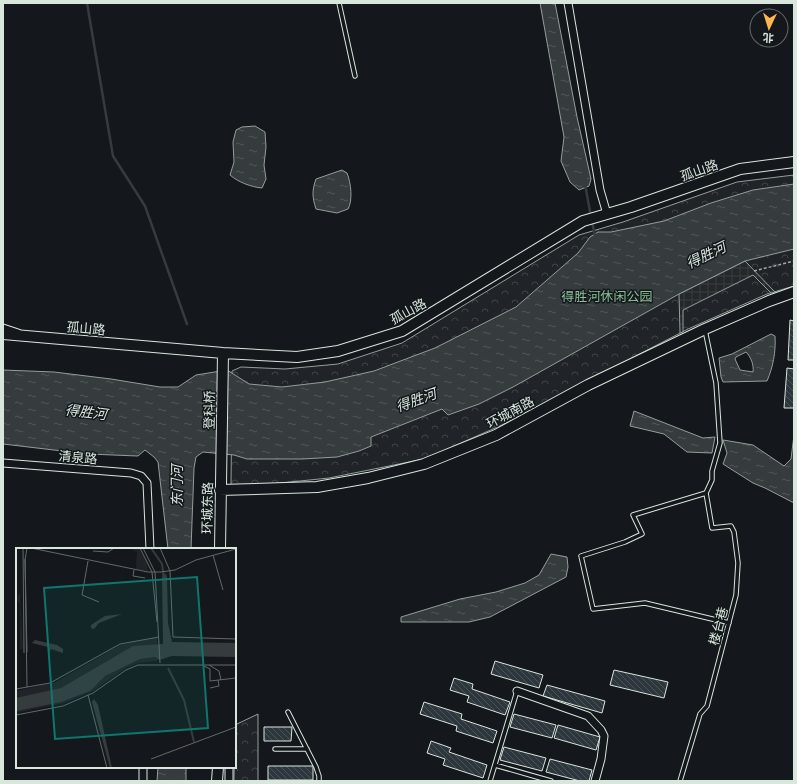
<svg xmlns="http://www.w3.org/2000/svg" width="797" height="784" viewBox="0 0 797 784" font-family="Inter,'Noto Sans SC',sans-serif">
<defs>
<pattern id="park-crowns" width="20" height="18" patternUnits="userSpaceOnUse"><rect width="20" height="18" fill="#202428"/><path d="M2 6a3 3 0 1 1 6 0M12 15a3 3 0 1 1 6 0" fill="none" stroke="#404447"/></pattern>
<pattern id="plaza-grid" width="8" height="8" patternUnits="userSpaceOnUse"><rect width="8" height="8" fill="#24282b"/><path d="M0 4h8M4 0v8" fill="none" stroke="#393d3f"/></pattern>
<pattern id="water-ripples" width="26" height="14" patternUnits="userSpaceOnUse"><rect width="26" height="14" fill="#363b3e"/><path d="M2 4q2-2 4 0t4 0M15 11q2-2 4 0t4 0" fill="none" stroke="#525759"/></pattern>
<pattern id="building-back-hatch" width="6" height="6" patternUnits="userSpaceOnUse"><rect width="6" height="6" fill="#2c363c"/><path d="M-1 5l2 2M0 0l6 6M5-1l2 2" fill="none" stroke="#4a5358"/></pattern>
</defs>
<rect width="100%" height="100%" fill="#14181c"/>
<path fill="url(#park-crowns)" stroke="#939e99" d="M 794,175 L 794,286 L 767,294 L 688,329 L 502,425 L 424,459 L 329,478 L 231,488 L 232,371 L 241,367 L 285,369 L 338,364 L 402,343 L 579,235 L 623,222 L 737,182 Z
M 258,714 L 258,781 L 234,781 L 235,725 Z"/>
<path fill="url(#plaza-grid)" stroke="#939e99" d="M 745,261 L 775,292 L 771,293 L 753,275 L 683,310 L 683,332 L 680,333 L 679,294 Z"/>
<path fill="url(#water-ripples)" stroke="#939e99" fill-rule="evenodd" d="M 540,3 L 555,3 L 577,117 L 591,179 L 589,186 L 579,190 L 570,182 L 561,161 L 564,137 Z
M 255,126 L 265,132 L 266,147 L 264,165 L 266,179 L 262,188 C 251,187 238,182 230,175 L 234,162 L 233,142 L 236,130 L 242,127 Z
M 342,170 L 347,173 C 351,183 353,200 348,209 L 337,213 L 316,209 C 312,197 312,190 316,179 Z
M 794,184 L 794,249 L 745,261 L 679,294 L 513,387 L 479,404 L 448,415 L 442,409 L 371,437 L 371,446 L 359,451 L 337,457 L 302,459 L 247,459 L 234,455 L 203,452 L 196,457 L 194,468 L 191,549 L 168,549 L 158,462 L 154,457 L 145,450 L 138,456 L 88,454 L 3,444 L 3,370 L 54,372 L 111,379 L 160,387 L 178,387 L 196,375 L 227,370 L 249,384 L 282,387 L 325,382 L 374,371 L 435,348 L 516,307 L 578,253 L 590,237 L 598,232 L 611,232 L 664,221 L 711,203 L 753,190 Z
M 771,334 L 775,336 C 776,352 773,367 767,381 L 723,382 L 721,377 L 719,358 L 732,354 ZM 746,352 C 751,357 754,365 753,372 L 740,370 L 735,359 L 736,357 Z
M 634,411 L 703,438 L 715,437 L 712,453 L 687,452 L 664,434 L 630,426 Z
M 794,435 L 794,503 L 765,488 L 753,483 L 723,464 L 727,453 L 723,440 L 753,445 L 784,466 L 791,459 Z
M 551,554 L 567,557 L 568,567 L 566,577 L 490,617 L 469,622 L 401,622 L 401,617 L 460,599 L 496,592 L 525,583 L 539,575 Z
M 158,767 L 186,767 L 186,781 L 157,781 Z"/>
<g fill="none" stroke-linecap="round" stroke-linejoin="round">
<path stroke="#363b3e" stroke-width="2.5" d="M 87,3 L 113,156 L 145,206 L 187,324
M 585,184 L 591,217
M 592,222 L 595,236"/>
</g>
<path fill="url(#building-back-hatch)" stroke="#d8e6dc" d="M 790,320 L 794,321 L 794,360 L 788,360 Z
M 787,368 L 794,369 L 794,408 L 784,408 Z
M 495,661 L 543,675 L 539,688 L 491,674 Z
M 614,670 L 668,682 L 664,698 L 610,685 Z
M 454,678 L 473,684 L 472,689 L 510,702 L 505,715 L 467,702 L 469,696 L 450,690 Z
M 547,685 L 605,701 L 602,713 L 543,696 Z
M 424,702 L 462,714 L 461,719 L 497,731 L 493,743 L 456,731 L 457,726 L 420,714 Z
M 514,714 L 556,725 L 552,738 L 510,727 Z
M 558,725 L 600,737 L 596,750 L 554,738 Z
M 264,727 L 292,727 L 291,741 L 264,741 Z
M 431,741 L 451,748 L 449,752 L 487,765 L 483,778 L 443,765 L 445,759 L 427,753 Z
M 504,747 L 546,758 L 542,771 L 500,760 Z
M 550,759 L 592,770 L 589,781 L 580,781 L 546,772 Z
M 268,766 L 313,766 L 313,780 L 268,780 Z"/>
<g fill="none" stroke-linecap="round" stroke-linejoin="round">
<defs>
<path id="lane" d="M 339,3 L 355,76
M 705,330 L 716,383 L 720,443 L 712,471 L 712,480 L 706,493 L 633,515 L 642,534 L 625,542 L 581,556 L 593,609 L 645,603 L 729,623
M 288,712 L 316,767 L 319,776 L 319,781
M 275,749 L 307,749
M 495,765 L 551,781
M 490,781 L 517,691
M 680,781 L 700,714 L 707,706 L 736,595 L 738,563 L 734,532 L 731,526 L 712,528 L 706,493"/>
<path id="street" d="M 568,3 L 600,190 L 607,214
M 3,328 L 18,333
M 3,463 L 131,473 L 141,476 L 147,483 L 150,549
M 517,691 L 588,716 L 601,730 L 604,736 L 601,759 L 595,781
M 229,767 L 229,781
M 143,781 L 143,767"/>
<path id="secondary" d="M 3,334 L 223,353 L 297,357 L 338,351 L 402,331 L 583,221 L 631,207 L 740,169 L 794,162
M 220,490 L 317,487 L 368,478 L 424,464 L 496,435 L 588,385 L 705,329 L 769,301 L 794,292
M 220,549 L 223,353
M 217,781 L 218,767"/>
</defs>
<use href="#lane" stroke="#d8e6dc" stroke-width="5.5"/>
<use href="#street" stroke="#d8e6dc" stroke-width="9"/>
<use href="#secondary" stroke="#d8e6dc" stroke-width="12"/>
<path stroke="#9da8a2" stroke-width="1.5" stroke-dasharray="3 2" stroke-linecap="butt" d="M 754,271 L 794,261"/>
<use href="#lane" stroke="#14181c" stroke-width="3.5"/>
<use href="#street" stroke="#14181c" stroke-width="7"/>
<use href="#secondary" stroke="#14181c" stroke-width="10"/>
</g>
<g text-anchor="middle" stroke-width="3" stroke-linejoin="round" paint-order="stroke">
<g font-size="13" fill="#d8e6dc" stroke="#14181c">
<text transform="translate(699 170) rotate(-19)" y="5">孤山路</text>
<text transform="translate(408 311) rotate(-28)" y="5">孤山路</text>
<text transform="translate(86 328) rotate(5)" y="5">孤山路</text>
<text transform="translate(209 410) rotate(-89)" y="5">登科桥</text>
<text transform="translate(510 412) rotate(-28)" y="5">环城南路</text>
<text transform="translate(78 457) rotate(5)" y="5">清泉路</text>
<text transform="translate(207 508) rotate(-89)" y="5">环城东路</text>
<text transform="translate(718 626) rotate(-75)" y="5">楼台巷</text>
</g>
<g font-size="13" fill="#8ac095" stroke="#14181c">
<text x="607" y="301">得胜河休闲公园</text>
</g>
<g font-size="14" font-style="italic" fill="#d8e6dc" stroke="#14181c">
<text transform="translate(706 255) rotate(-26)" y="5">得胜河</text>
<text transform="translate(416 400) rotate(-20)" y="5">得胜河</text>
<text transform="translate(86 412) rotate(7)" y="5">得胜河</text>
<text transform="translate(177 486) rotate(-90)" y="5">东门河</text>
</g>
</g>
<g transform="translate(16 548)">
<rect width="220" height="220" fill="#14181c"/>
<path d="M 113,0 L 123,0 L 131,14 L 132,23 L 120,21 L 121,4 ZM 4,44 L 7,100 L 4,102 L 4,56 L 0,51 ZM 141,89 L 141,113 L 122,115 L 110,120 L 77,143 L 48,155 L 0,165 L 0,143 L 40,134 L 104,97 Z" fill="#202428"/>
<path d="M 146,26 L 150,26 L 151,29 L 152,75 L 156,94 L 220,95 L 220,109 L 156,108 L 143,112 L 139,109 L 124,111 L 89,128 L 74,143 L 45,154 L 0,163 L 0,150 L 45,140 L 117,98 L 147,96 ZM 106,66 L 83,75 L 78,81 L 75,80 L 75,77 L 89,68 ZM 19,92 L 41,97 L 47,101 L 47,105 L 35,101 L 32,108 L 32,99 L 16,95 ZM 78,151 L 82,157 L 96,220 L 94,220 L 76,154 Z" fill="#363b3e"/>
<path fill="none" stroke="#363b3e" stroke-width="2" d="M 135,0 L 146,16 L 148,29M 152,120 L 168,152 L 178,194"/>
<path fill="none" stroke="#626a69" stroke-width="1" d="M 7,0 L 8,105M 11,0 L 9,12 L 11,139M 15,0 L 132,24 L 145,24M 124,0 L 136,24 L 141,74M 127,0 L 139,24 L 144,115M 144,0 L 154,23 L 157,89 L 220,91M 77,3 L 92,4 L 98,0M 197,7 L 207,42M 9,11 L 11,104M 72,13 L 66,47 L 83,54M 118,22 L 117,28 L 129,30M 145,24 L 159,22 L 180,12 L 220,1M 186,117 L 194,121 L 194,133 L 220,130M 193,117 L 203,123 L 205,132M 194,140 L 203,138 L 202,132M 0,141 L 34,135 L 104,96 L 143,89M 72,147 L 91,220M 0,167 L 47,158 L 77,145 L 110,122 L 122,117 L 220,117M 135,211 L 220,179"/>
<path fill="#0f766e" fill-opacity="0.15" stroke="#0f766e" stroke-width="2" d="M 181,29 L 192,180 L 39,191 L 28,40 Z"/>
<rect width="220" height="220" fill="none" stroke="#d8e6dc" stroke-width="2"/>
</g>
<rect width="797" height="784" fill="none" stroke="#d8e6dc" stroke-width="8"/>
<g transform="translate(769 28) rotate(184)"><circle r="19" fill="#14181c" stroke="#626a69"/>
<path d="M0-3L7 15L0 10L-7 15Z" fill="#ffb74d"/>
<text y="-6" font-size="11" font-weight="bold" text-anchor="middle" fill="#d8e6dc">北</text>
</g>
</svg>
